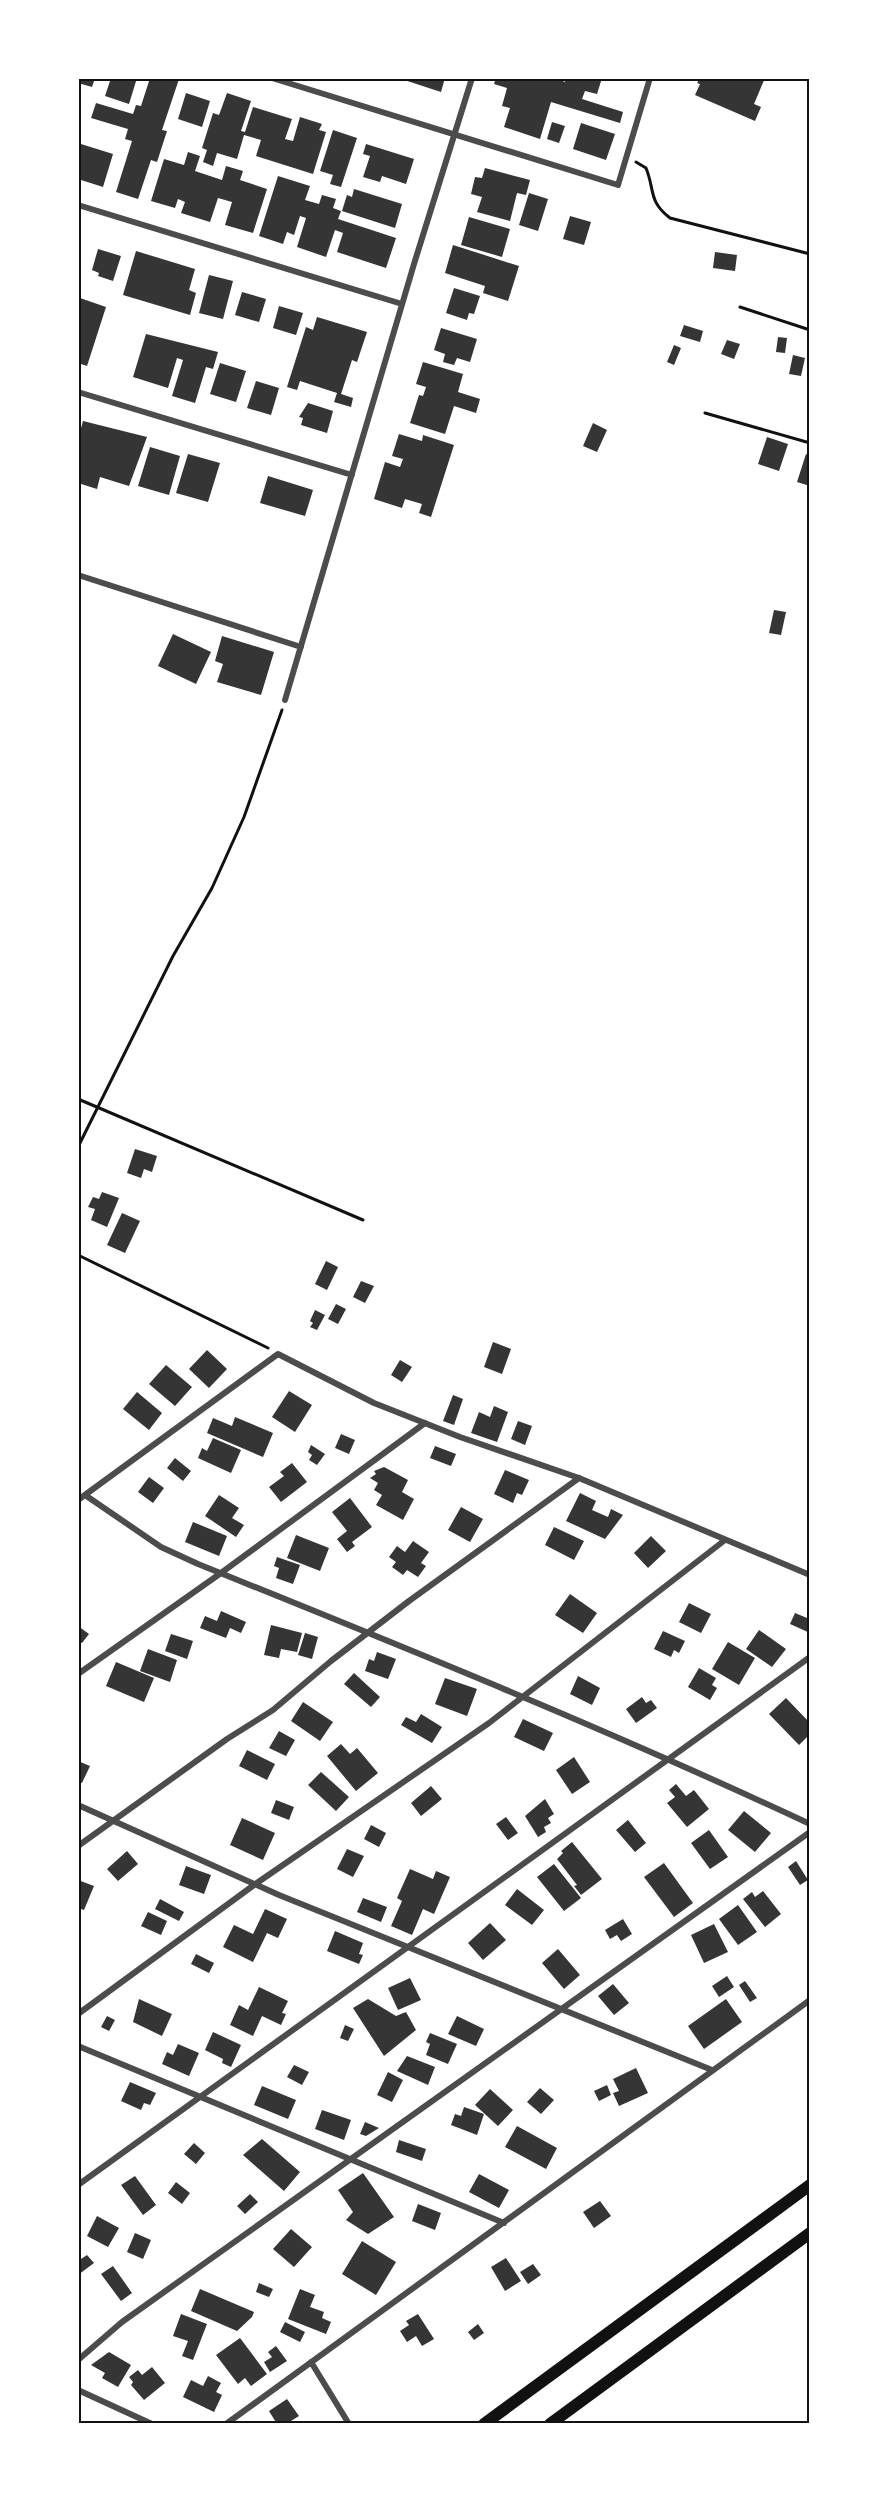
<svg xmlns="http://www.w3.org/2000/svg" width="888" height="2502" viewBox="0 0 888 2502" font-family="Karla,sans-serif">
<rect width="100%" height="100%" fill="#fff"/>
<path fill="#353535" d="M 78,78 L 95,78 L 92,87 L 78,83 Z
M 111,78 L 137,78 L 129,104 L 105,96 Z
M 150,78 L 179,79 L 162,130 L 167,131 L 157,162 L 151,160 L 138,199 L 116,192 L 132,141 L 125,139 L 128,129 L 91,118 L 96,103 L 133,114 L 136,105 L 141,106 Z
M 398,78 L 445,78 L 441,92 Z
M 496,78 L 556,78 L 565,82 L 566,78 L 602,78 L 597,94 L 585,91 L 582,99 L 623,112 L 620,123 L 551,102 L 540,139 L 504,127 L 510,108 L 502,106 L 507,88 L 494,84 Z
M 700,78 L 765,78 L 754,104 L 761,107 L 755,121 L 695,95 L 700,84 L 697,83 Z
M 186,93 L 210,101 L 202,127 L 178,119 Z
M 227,93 L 251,101 L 241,131 L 245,132 L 253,107 L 292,119 L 285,139 L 293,141 L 300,117 L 322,124 L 319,130 L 326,132 L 313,174 L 256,156 L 261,140 L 244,135 L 237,159 L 217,153 L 213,166 L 203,162 L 207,150 L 202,148 L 213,113 L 219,115 Z
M 552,122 L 565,126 L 559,143 L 547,139 Z
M 581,123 L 615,134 L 606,160 L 573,149 Z
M 333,130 L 357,138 L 341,187 L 330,184 L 333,175 L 320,171 Z
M 81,144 L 113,154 L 103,187 L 78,179 L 78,155 Z
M 366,144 L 414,159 L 406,184 L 382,176 L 380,182 L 363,177 L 370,156 L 363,154 Z
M 188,152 L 200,156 L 195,171 L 222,180 L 226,166 L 243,171 L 240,180 L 267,189 L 253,233 L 225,225 L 232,202 L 218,198 L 210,222 L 181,213 L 185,202 L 178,199 L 175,208 L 151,201 L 164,159 L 184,165 Z
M 485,168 L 530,180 L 526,195 L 517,193 L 510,221 L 477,212 L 482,197 L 471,194 L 475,177 L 482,178 Z
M 278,176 L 310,186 L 305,200 L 319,204 L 322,195 L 336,199 L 333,208 L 341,211 L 338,219 L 396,238 L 386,268 L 337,252 L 343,233 L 335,230 L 326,257 L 297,247 L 306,218 L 300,216 L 294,235 L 287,232 L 283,244 L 259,236 Z
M 354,189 L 402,204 L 395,228 L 342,211 L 347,195 L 352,197 Z
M 529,193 L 548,199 L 538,231 L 519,225 Z
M 570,216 L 591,222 L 584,245 L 563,239 Z
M 469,217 L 510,229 L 502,257 L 461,245 Z
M 453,245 L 519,266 L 508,301 L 483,293 L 485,286 L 445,273 Z
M 98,249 L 121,256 L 113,281 L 98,276 L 99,273 L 92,270 Z
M 136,251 L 195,269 L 189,290 L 196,293 L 190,315 L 123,295 Z
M 715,252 L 737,255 L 735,271 L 713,268 Z
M 209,275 L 233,281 L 223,319 L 199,313 Z
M 454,288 L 480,296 L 474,314 L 469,313 L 467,320 L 446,313 Z
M 242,292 L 266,299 L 259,322 L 235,315 Z
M 80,298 L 106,307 L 87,366 L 78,363 Z
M 279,306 L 303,313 L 296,335 L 273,328 Z
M 317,317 L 367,332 L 357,362 L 352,360 L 341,394 L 353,398 L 351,407 L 334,402 L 337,393 L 300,381 L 297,390 L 287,387 L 306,327 L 313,330 Z
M 684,325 L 703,331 L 700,342 L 680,336 Z
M 441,328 L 477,339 L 470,362 L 457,358 L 454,365 L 443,362 L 445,354 L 434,350 Z
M 146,334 L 218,352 L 213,369 L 206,367 L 195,403 L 172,396 L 183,360 L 177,358 L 168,388 L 133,377 Z
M 778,337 L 787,338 L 785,353 L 776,352 Z
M 727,340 L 740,344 L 734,359 L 721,354 Z
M 674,345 L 681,348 L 674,365 L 667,362 Z
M 793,355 L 805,358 L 801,376 L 789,374 Z
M 423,362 L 463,374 L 458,392 L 480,399 L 476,413 L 454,406 L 445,434 L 410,423 L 419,395 L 423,396 L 426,387 L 416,384 Z
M 220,363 L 246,371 L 236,402 L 210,394 Z
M 256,381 L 279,388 L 271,415 L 247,408 Z
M 308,403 L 333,411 L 327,433 L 301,425 L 303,418 L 299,417 Z
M 83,421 L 147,437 L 129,486 L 100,477 L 97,489 L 78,483 L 78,439 Z
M 593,423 L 607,430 L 597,452 L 583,446 Z
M 399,434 L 422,441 L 423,435 L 454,445 L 431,517 L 419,513 L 422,504 L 405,499 L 402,508 L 374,499 L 385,462 L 400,467 L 403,459 L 392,456 Z
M 767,437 L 788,444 L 779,471 L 758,464 Z
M 150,447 L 180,456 L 169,495 L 138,486 Z
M 188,454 L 220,463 L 208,502 L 176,493 Z
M 806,454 L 810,456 L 810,486 L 797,482 Z
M 268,476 L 313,490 L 305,516 L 260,503 Z
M 774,610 L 786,612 L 781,635 L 769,633 Z
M 173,634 L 211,652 L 196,684 L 158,666 Z
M 222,636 L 274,652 L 261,695 L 217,682 L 223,664 L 215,661 Z
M 135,1149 L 157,1156 L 152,1172 L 144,1169 L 141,1178 L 127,1173 Z
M 102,1192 L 119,1198 L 107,1227 L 91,1220 L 95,1209 L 88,1207 L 93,1197 L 99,1199 Z
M 122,1213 L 140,1221 L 125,1253 L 107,1245 Z
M 326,1261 L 338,1267 L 327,1290 L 315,1284 Z
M 361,1281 L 374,1286 L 365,1303 L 353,1297 Z
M 336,1304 L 346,1309 L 338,1324 L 328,1319 Z
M 315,1310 L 325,1315 L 317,1330 L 310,1327 L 313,1323 L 310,1321 Z
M 493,1342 L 511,1349 L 502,1374 L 484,1367 Z
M 207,1350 L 227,1369 L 209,1388 L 189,1369 Z
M 400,1360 L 412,1367 L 402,1382 L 391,1375 Z
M 166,1365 L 192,1387 L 175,1406 L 149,1384 Z
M 289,1391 L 312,1405 L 295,1432 L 272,1417 Z
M 137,1392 L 162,1413 L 149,1430 L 123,1409 Z
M 453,1395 L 463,1399 L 454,1425 L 443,1421 Z
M 494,1406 L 508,1412 L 497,1442 L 471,1433 L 479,1412 L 490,1417 Z
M 235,1417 L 273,1433 L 263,1457 L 207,1433 L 213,1418 L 232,1426 Z
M 518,1421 L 532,1426 L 525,1445 L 511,1439 Z
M 341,1434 L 355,1440 L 349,1454 L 335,1448 Z
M 213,1438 L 241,1450 L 231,1473 L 198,1458 L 202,1448 L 207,1451 Z
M 311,1445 L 325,1454 L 317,1465 L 309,1460 L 312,1455 L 308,1452 Z
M 435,1446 L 456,1454 L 451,1466 L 430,1458 Z
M 175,1458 L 191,1471 L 183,1481 L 167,1468 Z
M 292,1463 L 307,1482 L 281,1502 L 269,1487 L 284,1476 L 280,1472 Z
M 384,1467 L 408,1480 L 402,1492 L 414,1499 L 403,1520 L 376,1505 L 382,1495 L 374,1490 L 378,1483 L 370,1478 L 376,1474 L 374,1471 Z
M 505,1470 L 529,1480 L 522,1495 L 517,1493 L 513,1503 L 494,1494 Z
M 149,1477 L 164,1488 L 153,1503 L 138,1492 Z
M 580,1493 L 596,1501 L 592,1510 L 608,1517 L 611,1509 L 623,1515 L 605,1539 L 566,1521 Z
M 219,1495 L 239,1508 L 232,1518 L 244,1525 L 236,1537 L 205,1516 Z
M 350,1498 L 372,1527 L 352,1542 L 355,1546 L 347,1552 L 337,1539 L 347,1531 L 332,1512 Z
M 461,1507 L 483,1519 L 470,1542 L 448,1530 Z
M 193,1522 L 227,1536 L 219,1556 L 185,1542 Z
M 554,1527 L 584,1541 L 574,1560 L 545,1545 Z
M 296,1535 L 329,1548 L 320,1571 L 287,1558 Z
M 651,1536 L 666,1551 L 648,1568 L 634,1553 Z
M 413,1541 L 429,1552 L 421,1563 L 426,1566 L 418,1577 L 407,1570 L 403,1575 L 392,1567 L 396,1562 L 389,1557 L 397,1546 L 405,1552 Z
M 277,1557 L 300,1565 L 293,1584 L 276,1578 L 279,1568 L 274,1566 Z
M 570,1594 L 597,1613 L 583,1633 L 555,1615 Z
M 689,1603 L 711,1614 L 701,1633 L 679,1622 Z
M 221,1611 L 246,1622 L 241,1633 L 230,1628 L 226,1638 L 200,1628 L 205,1616 L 217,1621 Z
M 810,1612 L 810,1633 L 790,1624 L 795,1613 L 807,1618 Z
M 271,1625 L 302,1633 L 297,1652 L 281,1649 L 279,1658 L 264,1655 Z
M 78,1626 L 89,1634 L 82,1643 L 78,1641 Z
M 759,1630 L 786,1649 L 772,1667 L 746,1649 Z
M 663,1631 L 685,1641 L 679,1653 L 674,1650 L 671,1657 L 654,1649 Z
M 305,1633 L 318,1637 L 312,1659 L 298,1655 Z
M 171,1634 L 193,1641 L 187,1659 L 165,1651 Z
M 728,1642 L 755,1658 L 739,1685 L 712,1669 Z
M 148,1649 L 177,1660 L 170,1682 L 140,1671 Z
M 377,1652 L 396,1659 L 388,1679 L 365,1671 L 369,1659 L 374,1661 Z
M 116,1662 L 154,1678 L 144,1702 L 106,1686 Z
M 699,1668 L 716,1678 L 712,1685 L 717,1688 L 710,1700 L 688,1687 Z
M 354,1673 L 380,1697 L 371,1707 L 344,1684 Z
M 578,1676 L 600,1688 L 592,1705 L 570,1694 Z
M 445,1678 L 477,1689 L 467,1716 L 435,1704 Z
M 642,1697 L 646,1703 L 651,1700 L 657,1708 L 636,1723 L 626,1709 Z
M 786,1698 L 810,1723 L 810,1734 L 799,1745 L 769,1714 Z
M 303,1702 L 333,1722 L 320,1741 L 291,1721 Z
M 421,1714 L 442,1727 L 432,1743 L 401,1725 L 406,1717 L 416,1722 Z
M 523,1719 L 553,1733 L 544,1751 L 514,1737 Z
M 279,1731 L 295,1740 L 286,1756 L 269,1748 Z
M 341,1744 L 350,1754 L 357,1748 L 378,1773 L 356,1791 L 327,1756 Z
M 247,1750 L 275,1764 L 267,1780 L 239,1766 Z
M 574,1757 L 590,1782 L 572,1794 L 556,1770 Z
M 78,1761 L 90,1766 L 82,1783 L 78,1781 Z
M 321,1772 L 349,1797 L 336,1811 L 308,1785 Z
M 676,1784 L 686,1796 L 694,1790 L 709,1809 L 687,1827 L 667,1803 L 675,1797 L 669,1790 Z
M 431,1786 L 442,1799 L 421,1816 L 411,1803 Z
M 545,1799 L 554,1814 L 548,1818 L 551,1823 L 544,1827 L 546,1832 L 538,1837 L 525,1816 Z
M 276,1800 L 294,1807 L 289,1820 L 271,1813 Z
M 744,1811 L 771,1833 L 755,1852 L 728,1830 Z
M 506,1817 L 518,1833 L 508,1840 L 496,1824 Z
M 242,1818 L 275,1833 L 263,1860 L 230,1845 Z
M 628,1820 L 646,1843 L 635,1852 L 616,1830 Z
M 371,1825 L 386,1833 L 379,1847 L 364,1839 Z
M 709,1830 L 728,1857 L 710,1869 L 691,1843 Z
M 572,1842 L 602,1879 L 581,1895 L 574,1886 L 577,1885 L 557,1859 L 563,1853 L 561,1851 Z
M 347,1849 L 364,1856 L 353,1877 L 337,1869 Z
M 127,1851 L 138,1864 L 118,1881 L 107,1869 Z
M 796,1861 L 808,1880 L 800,1885 L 788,1867 Z
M 664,1863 L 693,1903 L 674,1917 L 644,1877 Z
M 554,1864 L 581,1898 L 564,1911 L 537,1877 Z
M 186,1866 L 211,1875 L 204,1894 L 179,1885 Z
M 410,1869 L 433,1879 L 436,1871 L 450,1877 L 434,1914 L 423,1909 L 412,1935 L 391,1926 L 402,1901 L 397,1898 Z
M 78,1880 L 94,1886 L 84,1910 L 78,1908 Z
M 517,1889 L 544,1910 L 532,1925 L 505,1905 Z
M 763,1891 L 781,1914 L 765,1927 L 743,1899 L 752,1892 L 755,1897 Z
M 363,1898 L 387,1907 L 381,1922 L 357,1912 Z
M 160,1899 L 184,1912 L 179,1921 L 155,1909 Z
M 738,1905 L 757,1932 L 738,1945 L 719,1919 Z
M 265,1909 L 287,1919 L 278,1938 L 267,1933 L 253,1962 L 223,1947 L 234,1925 L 253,1934 Z
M 148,1912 L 167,1921 L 161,1935 L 141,1926 Z
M 623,1919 L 632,1934 L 621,1941 L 617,1935 L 610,1939 L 605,1930 Z
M 490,1923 L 506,1940 L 483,1960 L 468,1943 Z
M 714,1924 L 728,1952 L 704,1963 L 691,1935 Z
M 335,1931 L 363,1943 L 359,1954 L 363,1955 L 359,1964 L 327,1951 Z
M 558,1949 L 580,1975 L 564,1989 L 542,1963 Z
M 196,1954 L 214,1963 L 209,1973 L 191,1964 Z
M 727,1976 L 734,1987 L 719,1997 L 712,1986 Z
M 410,1978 L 421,2000 L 398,2010 L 388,1988 Z
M 745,1981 L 757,1998 L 750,2002 L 739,1985 Z
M 613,1984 L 629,2003 L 614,2015 L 598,1996 Z
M 259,1987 L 288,2001 L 282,2013 L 286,2014 L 281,2025 L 262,2016 L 253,2036 L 230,2025 L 239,2005 L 248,2010 Z
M 139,1999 L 172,2014 L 162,2036 L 133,2022 Z
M 368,1999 L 396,2016 L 406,2012 L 416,2030 L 384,2056 L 353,2008 Z
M 726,1999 L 742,2022 L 704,2049 L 688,2026 Z
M 107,2016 L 115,2020 L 109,2031 L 101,2027 Z
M 457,2016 L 484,2029 L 476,2046 L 448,2034 Z
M 345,2025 L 354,2029 L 348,2041 L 340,2038 Z
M 213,2032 L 241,2045 L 231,2067 L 222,2063 L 223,2059 L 205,2050 Z
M 430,2033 L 457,2044 L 448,2064 L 426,2055 L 430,2044 L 426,2042 Z
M 178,2044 L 199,2053 L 189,2076 L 162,2064 L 167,2052 L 173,2055 Z
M 407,2056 L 435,2067 L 428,2085 L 397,2071 Z
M 294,2065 L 309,2072 L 302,2085 L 287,2077 Z
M 636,2068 L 648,2093 L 619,2106 L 613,2093 L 619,2091 L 613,2079 Z
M 388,2072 L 403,2080 L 392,2102 L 377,2095 Z
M 130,2082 L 156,2093 L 150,2105 L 144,2103 L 141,2110 L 121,2101 Z
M 607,2085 L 611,2095 L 599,2101 L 594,2091 Z
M 262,2086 L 296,2100 L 288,2119 L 254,2105 Z
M 540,2088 L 554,2100 L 541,2114 L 527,2102 Z
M 490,2089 L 513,2110 L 498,2126 L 475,2105 Z
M 464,2107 L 484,2114 L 477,2135 L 451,2125 L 455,2114 L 461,2116 Z
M 322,2110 L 351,2120 L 344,2140 L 315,2129 Z
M 365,2122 L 379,2128 L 366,2136 L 360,2134 Z
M 517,2126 L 557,2148 L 546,2169 L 505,2147 Z
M 262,2139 L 300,2172 L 284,2191 L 243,2155 Z
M 399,2140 L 426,2149 L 422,2161 L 396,2152 Z
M 194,2143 L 205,2153 L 196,2164 L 184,2154 Z
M 363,2173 L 394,2217 L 368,2234 L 346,2220 L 353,2212 L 338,2190 Z
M 479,2174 L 509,2190 L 499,2208 L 469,2192 Z
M 135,2176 L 156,2205 L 143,2215 L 121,2185 Z
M 176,2182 L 190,2193 L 182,2204 L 168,2193 Z
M 250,2194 L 258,2202 L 245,2214 L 237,2206 Z
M 600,2201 L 611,2216 L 594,2228 L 583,2212 Z
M 418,2204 L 441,2213 L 435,2230 L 412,2221 Z
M 97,2216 L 119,2228 L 108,2247 L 87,2236 Z
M 291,2229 L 312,2247 L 294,2267 L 273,2249 Z
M 135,2233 L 151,2240 L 143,2259 L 127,2252 Z
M 362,2241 L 396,2262 L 376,2295 L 342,2274 Z
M 87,2255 L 94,2263 L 78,2275 L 78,2261 Z
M 506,2258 L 521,2281 L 505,2291 L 491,2267 Z
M 533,2264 L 541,2275 L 528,2284 L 520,2272 Z
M 113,2266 L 132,2293 L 121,2301 L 101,2274 Z
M 259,2283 L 273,2289 L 269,2297 L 256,2292 Z
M 200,2289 L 254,2312 L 252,2317 L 237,2331 L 191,2311 Z
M 300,2289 L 315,2295 L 310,2307 L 324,2312 L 322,2318 L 331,2322 L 326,2334 L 288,2319 Z
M 181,2314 L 207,2324 L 193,2360 L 182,2356 L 188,2341 L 173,2336 Z
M 418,2314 L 434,2339 L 422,2346 L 416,2336 L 407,2342 L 400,2331 L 409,2325 L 406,2321 Z
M 285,2322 L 305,2332 L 300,2342 L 280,2332 Z
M 478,2324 L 484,2333 L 474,2340 L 468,2332 Z
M 240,2338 L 267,2374 L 251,2386 L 245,2378 L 238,2384 L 216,2355 Z
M 276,2346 L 287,2361 L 270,2372 L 264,2362 L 272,2357 L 268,2352 Z
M 109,2352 L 131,2365 L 118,2387 L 102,2378 L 105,2373 L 91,2365 Z
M 152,2367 L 165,2383 L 144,2400 L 131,2385 L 133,2382 L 129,2377 L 138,2370 L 142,2375 Z
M 208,2376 L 221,2383 L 216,2392 L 222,2395 L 214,2412 L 183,2397 L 191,2380 L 203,2386 Z
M 287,2399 L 299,2416 L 286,2424 L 277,2424 L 269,2411 Z"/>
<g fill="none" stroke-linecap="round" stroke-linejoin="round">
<path stroke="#111" stroke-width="3" d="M 636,162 L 646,168 C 655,190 648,201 670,218 L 810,254
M 740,307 L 810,330
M 705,413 L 810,443
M 78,1099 L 363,1220
M 78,1147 L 173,956 L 212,888 L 244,817 L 282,710
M 78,1255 L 268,1348"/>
<path stroke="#4c4c4c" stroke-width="6" d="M 272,78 L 618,185 L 650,78
M 78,205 L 402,304
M 78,392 L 352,475
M 78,575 L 301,647
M 285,700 L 414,264 L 472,78
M 85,1495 L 161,1547 L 198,1564 C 404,1647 609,1730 810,1824
M 78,1500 L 278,1354 L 374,1403 L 460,1437 L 579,1478 L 810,1575
M 78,1674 L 221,1573 L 425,1423
M 78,1805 L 279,1895 L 712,2070
M 78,1846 L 227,1739 L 273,1710 L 331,1661 L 409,1601 L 579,1478
M 78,2014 L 254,1885 L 489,1723 L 725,1540
M 78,2046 L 504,2223
M 78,2185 L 810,1657
M 78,2360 L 122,2322 L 810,1832
M 311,2362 L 349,2424
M 78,2390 L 152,2424
M 226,2424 L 810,2000"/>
<path stroke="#111" stroke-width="12" d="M 484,2424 L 810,2185
M 550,2424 L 810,2233"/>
</g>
<rect width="888" height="2502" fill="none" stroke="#ffffff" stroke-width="159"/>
<rect x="80" y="80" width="728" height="2342" fill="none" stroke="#111" stroke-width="2"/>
</svg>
